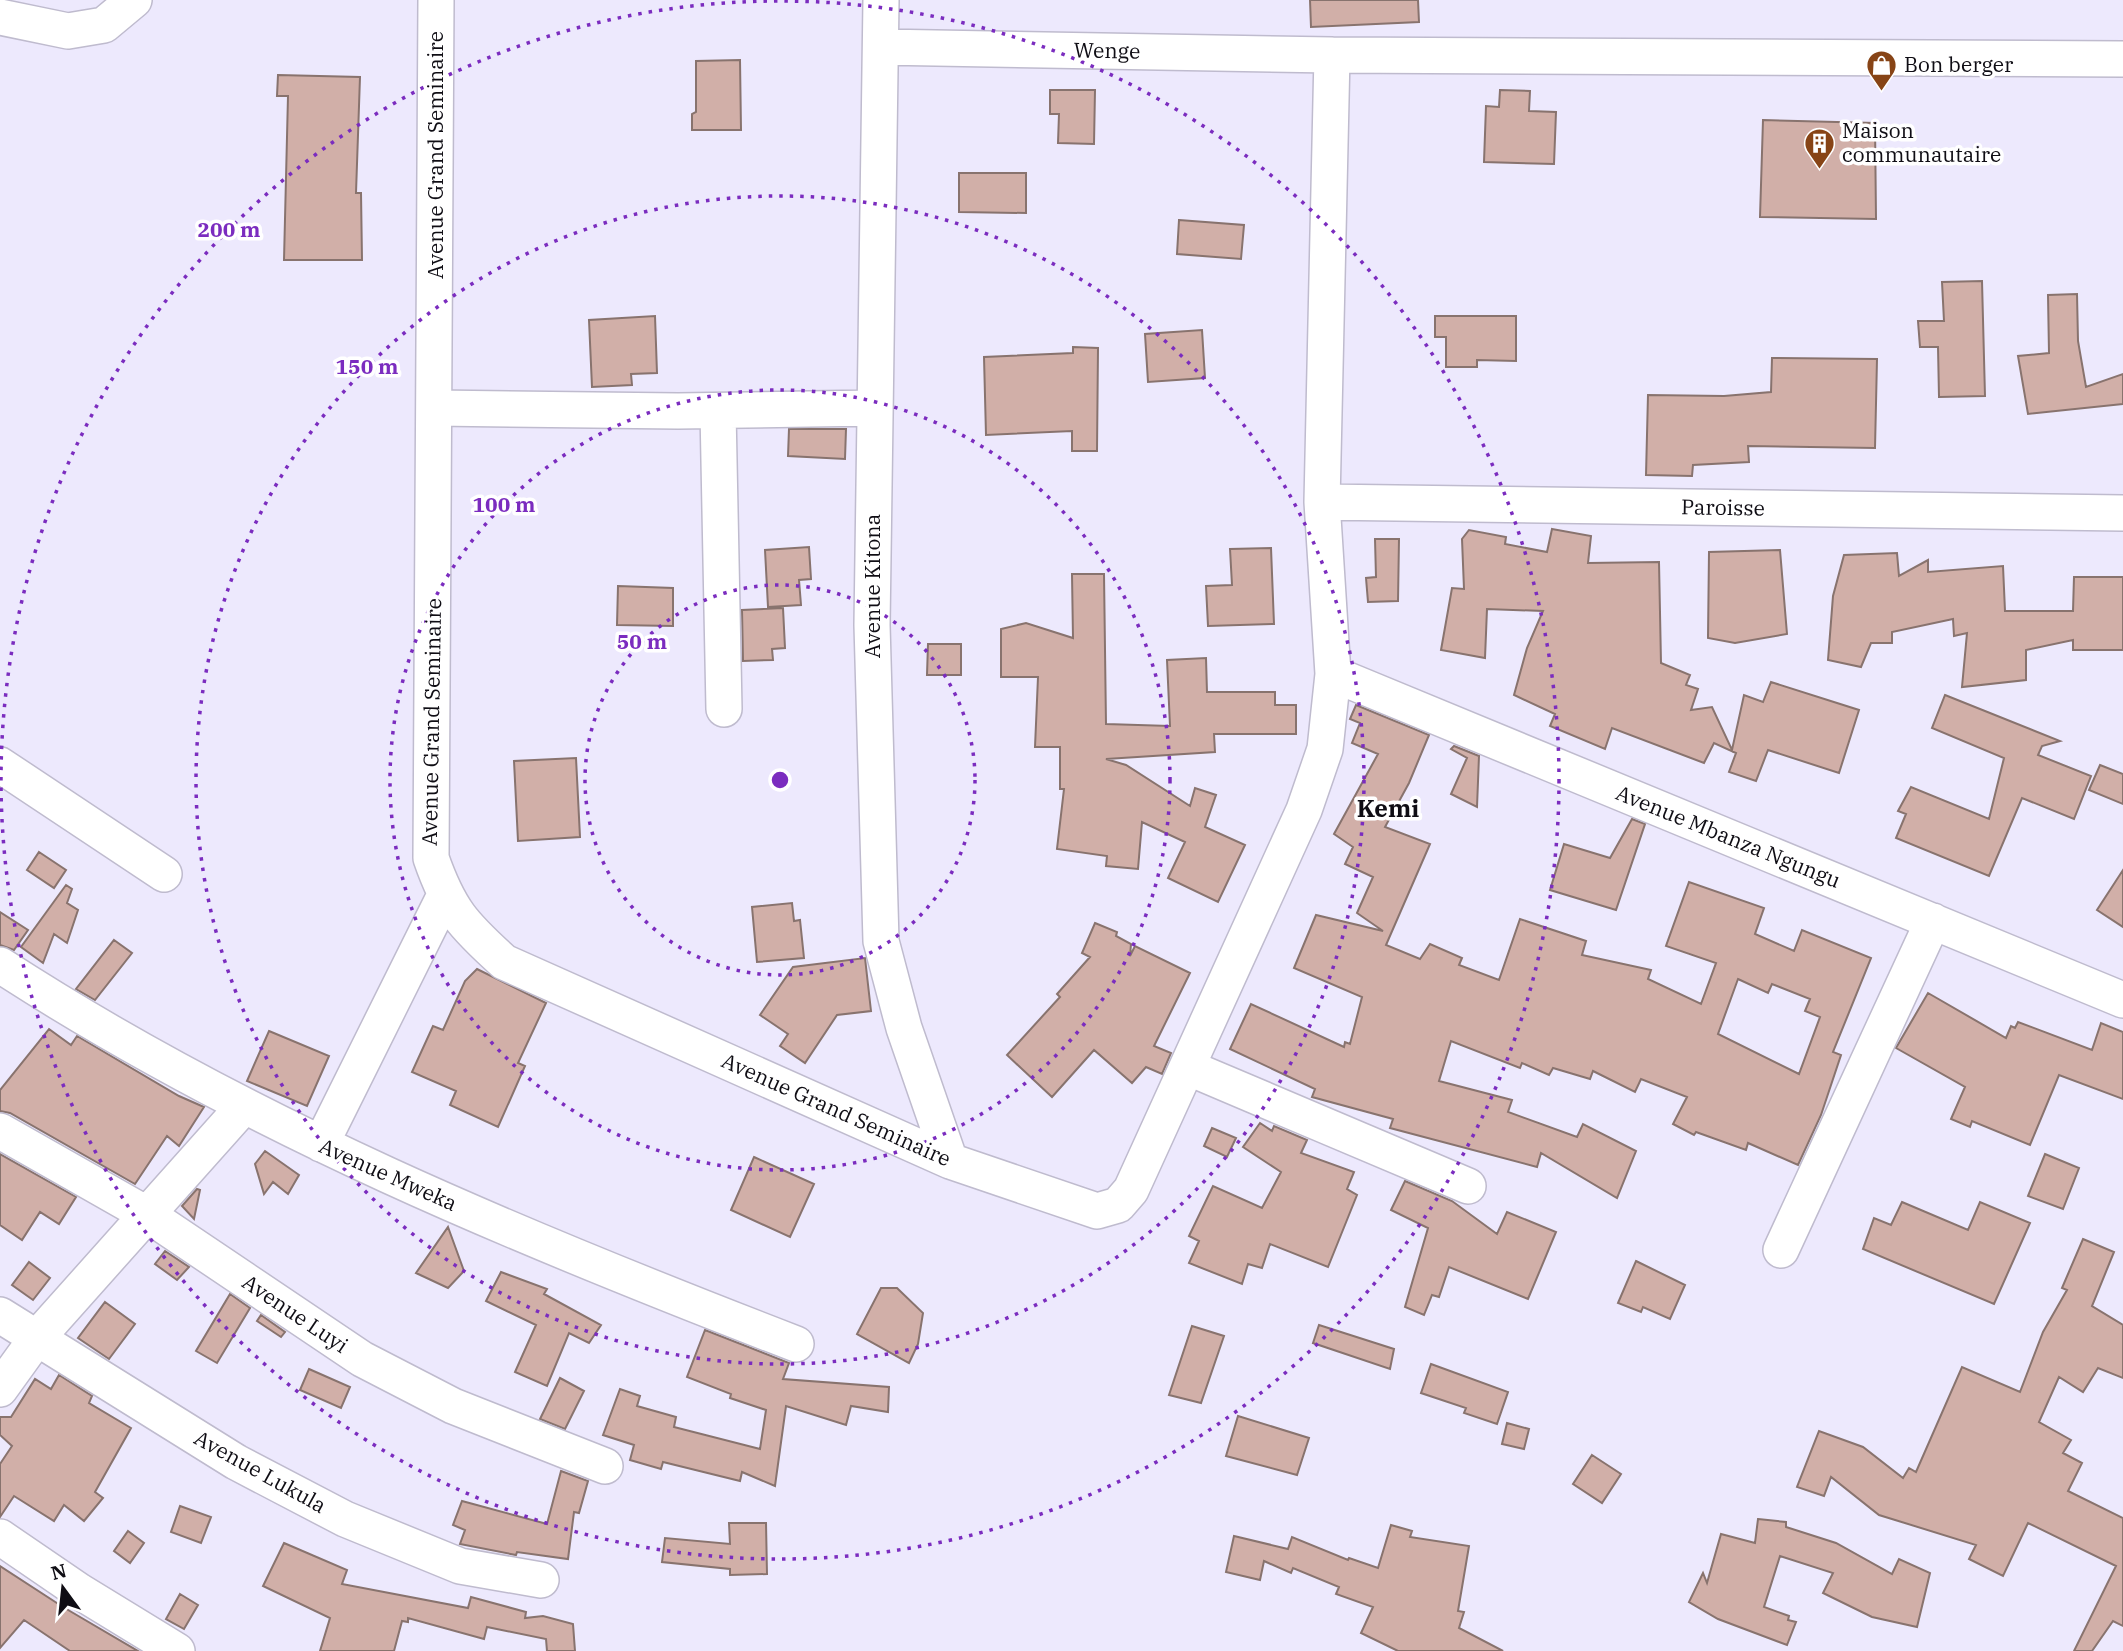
<svg xmlns="http://www.w3.org/2000/svg" width="2123" height="1651" viewBox="0 0 2123 1651" font-family="'IBM Plex Serif',serif">
<rect width="100%" height="100%" fill="#ede9fd"/>
<path fill="#d1afa8" stroke="#88736e" stroke-width="2" fill-rule="evenodd" d="M 1310,0 L 1418,0 L 1419,22 L 1311,27 Z
M 740,60 L 741,130 L 692,130 L 692,114 L 696,112 L 696,61 Z
M 278,75 L 360,77 L 356,193 L 361,193 L 362,260 L 284,260 L 288,96 L 277,96 Z
M 1050,90 L 1095,90 L 1094,144 L 1058,143 L 1059,114 L 1050,114 Z
M 1500,90 L 1530,91 L 1529,111 L 1556,112 L 1554,164 L 1484,162 L 1486,106 L 1499,107 Z
M 1763,120 L 1875,123 L 1876,219 L 1760,217 Z
M 959,173 L 1026,173 L 1026,213 L 959,212 Z
M 1179,220 L 1244,225 L 1241,259 L 1177,254 Z
M 1982,281 L 1985,396 L 1939,397 L 1938,347 L 1920,347 L 1918,321 L 1944,321 L 1942,282 Z
M 2077,294 L 2078,341 L 2086,387 L 2123,374 L 2123,404 L 2028,414 L 2018,356 L 2049,353 L 2048,295 Z
M 655,316 L 657,373 L 631,374 L 632,385 L 592,387 L 589,320 Z
M 1435,316 L 1516,316 L 1516,361 L 1477,360 L 1477,367 L 1446,367 L 1446,337 L 1435,337 Z
M 1202,330 L 1205,378 L 1148,382 L 1145,334 Z
M 1073,347 L 1098,348 L 1097,451 L 1072,451 L 1072,431 L 986,435 L 984,357 L 1073,353 Z
M 1772,358 L 1877,359 L 1875,448 L 1748,446 L 1749,462 L 1693,465 L 1692,476 L 1646,475 L 1648,395 L 1724,396 L 1771,392 Z
M 789,429 L 846,429 L 845,459 L 788,456 Z
M 1552,529 L 1591,536 L 1588,563 L 1659,562 L 1661,663 L 1690,675 L 1686,685 L 1698,689 L 1691,710 L 1712,707 L 1732,750 L 1744,695 L 1763,702 L 1771,682 L 1859,710 L 1839,773 L 1768,750 L 1756,781 L 1729,772 L 1736,753 L 1714,743 L 1704,763 L 1612,728 L 1605,749 L 1550,726 L 1555,714 L 1514,695 L 1527,648 L 1543,611 L 1487,609 L 1485,658 L 1441,650 L 1452,588 L 1464,589 L 1462,539 L 1469,530 L 1506,537 L 1505,544 L 1547,552 Z
M 1375,539 L 1399,539 L 1398,601 L 1368,602 L 1366,578 L 1376,577 Z
M 809,547 L 811,579 L 799,580 L 801,605 L 768,607 L 765,550 Z
M 1271,548 L 1274,624 L 1208,626 L 1206,586 L 1232,585 L 1230,549 Z
M 1780,550 L 1787,634 L 1735,643 L 1708,638 L 1709,552 Z
M 1897,553 L 1899,576 L 1928,560 L 1928,572 L 2003,566 L 2005,611 L 2073,611 L 2074,577 L 2123,577 L 2123,650 L 2073,650 L 2073,640 L 2026,650 L 2026,680 L 1962,687 L 1967,633 L 1954,636 L 1953,619 L 1892,632 L 1892,643 L 1871,643 L 1861,667 L 1828,660 L 1833,596 L 1844,555 Z
M 1072,574 L 1104,574 L 1106,724 L 1170,726 L 1167,660 L 1206,658 L 1207,692 L 1275,692 L 1275,705 L 1296,705 L 1296,734 L 1214,734 L 1215,752 L 1106,759 L 1126,765 L 1190,806 L 1195,788 L 1216,795 L 1205,827 L 1245,845 L 1218,902 L 1168,878 L 1185,842 L 1142,822 L 1138,869 L 1106,866 L 1107,856 L 1057,849 L 1064,789 L 1060,789 L 1060,747 L 1035,747 L 1038,677 L 1001,677 L 1001,629 L 1026,623 L 1073,638 Z
M 618,586 L 673,588 L 673,626 L 617,625 Z
M 783,608 L 785,648 L 772,649 L 773,660 L 743,661 L 742,610 Z
M 928,644 L 961,644 L 961,675 L 927,675 Z
M 1945,695 L 2060,741 L 2042,746 L 2038,755 L 2091,776 L 2074,819 L 2022,798 L 1989,876 L 1896,838 L 1906,814 L 1898,811 L 1911,787 L 1989,819 L 2004,758 L 1932,728 Z
M 1356,705 L 1429,735 L 1409,783 L 1385,827 L 1430,844 L 1386,945 L 1420,959 L 1430,944 L 1462,958 L 1459,965 L 1499,980 L 1520,919 L 1586,941 L 1582,955 L 1651,970 L 1648,979 L 1701,1004 L 1716,963 L 1666,946 L 1689,882 L 1764,908 L 1755,934 L 1794,951 L 1802,930 L 1871,958 L 1833,1052 L 1841,1055 L 1821,1115 L 1798,1165 L 1748,1143 L 1746,1150 L 1696,1132 L 1694,1135 L 1673,1124 L 1687,1097 L 1641,1079 L 1635,1092 L 1593,1071 L 1590,1079 L 1553,1068 L 1549,1075 L 1522,1063 L 1520,1068 L 1451,1041 L 1439,1081 L 1512,1100 L 1508,1112 L 1577,1137 L 1583,1124 L 1636,1151 L 1617,1198 L 1541,1153 L 1537,1167 L 1390,1128 L 1393,1119 L 1312,1097 L 1315,1089 L 1230,1049 L 1251,1004 L 1344,1047 L 1345,1042 L 1350,1044 L 1362,997 L 1294,968 L 1316,915 L 1383,931 L 1357,913 L 1373,877 L 1345,864 L 1353,847 L 1334,834 L 1378,754 L 1352,743 L 1360,723 L 1350,719 ZM 1738,979 L 1768,993 L 1772,984 L 1810,999 L 1805,1011 L 1820,1017 L 1799,1074 L 1718,1034 Z
M 1454,746 L 1479,756 L 1477,807 L 1451,794 L 1467,758 L 1451,749 Z
M 576,758 L 580,837 L 518,841 L 514,761 Z
M 2100,765 L 2123,774 L 2123,804 L 2089,790 Z
M 1632,819 L 1645,824 L 1616,910 L 1550,890 L 1564,844 L 1610,858 Z
M 39,852 L 66,870 L 54,888 L 27,870 Z
M 2123,870 L 2123,927 L 2097,910 Z
M 66,885 L 72,889 L 67,903 L 78,910 L 67,943 L 54,934 L 43,963 L 21,947 Z
M 792,903 L 794,921 L 800,920 L 804,958 L 757,962 L 752,907 Z
M 0,912 L 28,930 L 14,950 L 0,945 Z
M 1095,923 L 1117,932 L 1116,936 L 1131,944 L 1130,956 L 1135,946 L 1190,973 L 1154,1046 L 1171,1053 L 1162,1074 L 1146,1067 L 1132,1083 L 1094,1050 L 1052,1097 L 1007,1055 L 1060,997 L 1057,994 L 1090,957 L 1082,953 Z
M 114,940 L 132,953 L 95,1000 L 76,989 Z
M 865,958 L 871,1011 L 837,1015 L 805,1063 L 780,1046 L 788,1034 L 760,1015 L 793,967 Z
M 477,969 L 546,1003 L 518,1063 L 525,1066 L 498,1127 L 450,1105 L 456,1091 L 412,1072 L 433,1026 L 443,1030 L 465,981 Z
M 1928,993 L 2006,1038 L 2011,1026 L 2015,1028 L 2018,1022 L 2092,1050 L 2101,1023 L 2123,1032 L 2123,1099 L 2059,1075 L 2030,1145 L 1972,1121 L 1970,1127 L 1951,1119 L 1965,1087 L 1896,1048 Z
M 49,1029 L 71,1045 L 77,1036 L 179,1096 L 204,1107 L 179,1146 L 167,1136 L 135,1184 L 10,1113 L 0,1111 L 0,1090 Z
M 269,1031 L 329,1056 L 307,1106 L 247,1081 Z
M 1260,1123 L 1272,1131 L 1274,1126 L 1307,1140 L 1301,1153 L 1354,1172 L 1347,1189 L 1357,1195 L 1328,1267 L 1270,1244 L 1262,1268 L 1248,1264 L 1242,1284 L 1189,1263 L 1199,1241 L 1189,1236 L 1213,1186 L 1262,1208 L 1281,1172 L 1243,1147 Z
M 1212,1128 L 1236,1138 L 1227,1157 L 1204,1146 Z
M 265,1151 L 299,1175 L 288,1194 L 273,1182 L 264,1194 L 255,1164 Z
M 0,1154 L 76,1197 L 59,1224 L 40,1212 L 22,1240 L 0,1225 Z
M 2045,1154 L 2079,1168 L 2063,1209 L 2028,1196 Z
M 754,1157 L 814,1184 L 790,1237 L 731,1210 Z
M 1405,1181 L 1452,1201 L 1497,1234 L 1507,1212 L 1556,1232 L 1528,1299 L 1449,1267 L 1439,1297 L 1432,1295 L 1424,1315 L 1405,1307 L 1428,1228 L 1391,1210 Z
M 197,1189 L 200,1190 L 194,1219 L 182,1206 Z
M 1902,1202 L 1968,1230 L 1980,1202 L 2030,1223 L 1994,1304 L 1863,1249 L 1874,1218 L 1891,1225 Z
M 448,1227 L 464,1271 L 448,1288 L 416,1273 Z
M 2083,1239 L 2114,1252 L 2092,1306 L 2123,1325 L 2123,1378 L 2098,1368 L 2083,1392 L 2059,1377 L 2039,1422 L 2071,1440 L 2063,1453 L 2082,1463 L 2068,1491 L 2123,1518 L 2123,1626 L 2113,1621 L 2092,1651 L 2074,1651 L 2116,1566 L 2028,1523 L 2003,1576 L 1969,1559 L 1976,1545 L 1879,1515 L 1831,1477 L 1824,1496 L 1797,1487 L 1819,1431 L 1863,1447 L 1903,1478 L 1909,1468 L 1916,1472 L 1962,1367 L 2020,1392 L 2043,1332 L 2067,1290 L 2062,1288 Z
M 165,1251 L 189,1267 L 177,1280 L 155,1264 Z
M 1636,1261 L 1685,1285 L 1670,1319 L 1643,1307 L 1641,1312 L 1618,1303 Z
M 29,1262 L 50,1278 L 33,1300 L 12,1285 Z
M 501,1272 L 547,1289 L 544,1294 L 601,1325 L 589,1343 L 569,1333 L 547,1386 L 515,1372 L 536,1325 L 486,1301 Z
M 881,1288 L 897,1288 L 923,1313 L 918,1344 L 909,1363 L 857,1334 Z
M 230,1294 L 250,1308 L 217,1363 L 196,1351 Z
M 105,1302 L 135,1324 L 109,1359 L 78,1338 Z
M 261,1315 L 285,1332 L 281,1337 L 257,1321 Z
M 1319,1325 L 1394,1349 L 1390,1369 L 1313,1343 Z
M 1192,1326 L 1224,1336 L 1201,1403 L 1169,1395 Z
M 705,1330 L 789,1363 L 783,1379 L 889,1387 L 888,1412 L 851,1406 L 846,1425 L 786,1406 L 775,1486 L 742,1472 L 740,1481 L 663,1462 L 661,1469 L 630,1460 L 634,1445 L 603,1435 L 620,1389 L 640,1396 L 637,1406 L 676,1417 L 674,1427 L 760,1449 L 766,1410 L 730,1398 L 731,1394 L 687,1377 Z
M 1431,1364 L 1508,1392 L 1497,1424 L 1464,1413 L 1466,1408 L 1421,1393 Z
M 309,1369 L 350,1387 L 341,1408 L 300,1390 Z
M 59,1375 L 92,1396 L 89,1403 L 131,1428 L 95,1492 L 103,1498 L 84,1521 L 64,1505 L 54,1521 L 14,1496 L 0,1517 L 0,1464 L 12,1446 L 0,1435 L 0,1417 L 11,1417 L 35,1379 L 51,1389 Z
M 560,1378 L 584,1391 L 565,1429 L 540,1419 Z
M 1238,1416 L 1309,1438 L 1297,1475 L 1226,1456 Z
M 1507,1423 L 1529,1429 L 1524,1449 L 1502,1444 Z
M 1592,1455 L 1621,1474 L 1602,1503 L 1573,1484 Z
M 561,1471 L 588,1481 L 579,1513 L 574,1512 L 568,1559 L 517,1552 L 516,1555 L 460,1544 L 465,1530 L 453,1525 L 462,1501 L 547,1524 Z
M 180,1506 L 211,1517 L 201,1543 L 171,1532 Z
M 1758,1519 L 1786,1522 L 1786,1527 L 1836,1543 L 1892,1574 L 1899,1559 L 1930,1573 L 1917,1627 L 1872,1617 L 1823,1593 L 1833,1573 L 1780,1556 L 1764,1607 L 1789,1616 L 1788,1620 L 1796,1622 L 1787,1645 L 1718,1619 L 1689,1602 L 1703,1573 L 1707,1583 L 1721,1534 L 1755,1543 Z
M 729,1523 L 766,1523 L 767,1574 L 730,1575 L 730,1569 L 662,1562 L 665,1538 L 730,1544 Z
M 1391,1525 L 1412,1531 L 1410,1537 L 1469,1546 L 1458,1611 L 1464,1612 L 1459,1628 L 1503,1651 L 1398,1651 L 1361,1633 L 1373,1607 L 1336,1594 L 1339,1587 L 1293,1568 L 1291,1573 L 1264,1561 L 1260,1580 L 1226,1572 L 1234,1536 L 1288,1549 L 1292,1537 L 1348,1560 L 1349,1558 L 1378,1568 Z
M 128,1531 L 144,1543 L 130,1563 L 114,1551 Z
M 284,1543 L 347,1570 L 342,1584 L 468,1608 L 471,1597 L 526,1612 L 525,1618 L 543,1616 L 573,1624 L 575,1651 L 547,1651 L 546,1639 L 487,1627 L 484,1639 L 408,1618 L 408,1622 L 402,1621 L 394,1651 L 320,1651 L 330,1618 L 263,1586 Z
M 0,1566 L 63,1607 L 138,1651 L 70,1651 L 24,1620 L 0,1648 Z
M 180,1594 L 198,1605 L 184,1629 L 166,1619 Z"/>
<g fill="none" stroke-linecap="round" stroke-linejoin="round">
<defs>
<path id="minor" d="M 436,0 L 431,858 C 449,910 463,925 504,962 L 950,1161 L 1097,1211 L 1118,1205 L 1131,1190 L 1304,810 L 1325,749 L 1333,674 L 1322,502 L 1332,55
M 881,0 L 872,625 L 881,941 L 904,1028 L 950,1161
M 0,17 L 68,31 L 104,25 L 134,0
M 881,47 L 1332,55 L 2123,59
M 435,408 L 678,411 L 874,408
M 718,411 L 724,709
M 1322,502 L 2123,513
M 1333,674 L 2123,1000
M 0,765 L 164,874
M 0,965 C 248,1126 521,1238 796,1344
M 1187,1067 L 1468,1186
M 0,1131 L 148,1215 L 362,1359 L 453,1406 L 605,1466
M 321,1144 L 444,897
M 1781,1250 L 1933,921
M 0,1315 L 236,1462 L 345,1519 L 460,1566 L 541,1580
M 0,1389 L 36,1339 L 243,1107
M 0,1537 L 79,1591 L 177,1651"/>
</defs>
<use href="#minor" stroke="#bfbbce" stroke-width="38"/>
<use href="#minor" stroke="#fff" stroke-width="35"/>
</g>
<g fill="none" stroke="#7b2cbf" stroke-width="3.5" stroke-dasharray="3.5 7">
<circle cx="780" cy="780" r="195"/>
<circle cx="780" cy="780" r="390"/>
<circle cx="780" cy="780" r="584"/>
<circle cx="780" cy="780" r="779"/>
</g>
<defs>
<symbol id="shop-pin" viewBox="-11 -11 22 30"><path d="M0 17L-7.5 6A9.5 9.5 0 1 1 7.5 6Z" fill="#874416" stroke="#fff"/><path d="M-5-2.5h2.3a2.7 3.5 0 0 1 5.4 0H5L5.5 6h-11ZM-1.5-2.5h3a1.5 2.3 0 0 0-3 0Z" fill="#fff"/></symbol>
<symbol id="building-pin" viewBox="-11 -11 22 30"><path d="M0 17L-7.5 6A9.5 9.5 0 1 1 7.5 6Z" fill="#874416" stroke="#fff"/><path d="M-4-6H4V6H1V3H-1V6H-4ZM-2.5-4.3h1.7v1.8h-1.7ZM.8-4.3h1.7v1.8H.8ZM-2.5-1h1.7V.8h-1.7ZM.8-1h1.7V.8H.8Z" fill="#fff"/></symbol>
</defs>
<g fill-rule="evenodd">
<use href="#shop-pin" x="1864" y="48" width="35" height="47"/>
<use href="#building-pin" x="1802" y="126" width="35" height="47"/>
</g>
<g text-anchor="middle" stroke-width="7" stroke-linejoin="round" paint-order="stroke">
<g font-size="21" fill="#0f0d14" stroke="#fff">
<text transform="translate(1107 51) rotate(1)" y="7">Wenge</text>
<text transform="translate(436 155) rotate(-90)" y="7">Avenue Grand Seminaire</text>
<text transform="translate(1723 508) rotate(1)" y="7">Paroisse</text>
<text transform="translate(873 586) rotate(-90)" y="7">Avenue Kitona</text>
<text transform="translate(432 722) rotate(-89)" y="7">Avenue Grand Seminaire</text>
<text transform="translate(1728 837) rotate(22)" y="7">Avenue Mbanza Ngungu</text>
<text transform="translate(836 1110) rotate(24)" y="7">Avenue Grand Seminaire</text>
<text transform="translate(388 1175) rotate(24)" y="7">Avenue Mweka</text>
<text transform="translate(295 1314) rotate(34)" y="7">Avenue Luyi</text>
<text transform="translate(260 1472) rotate(29)" y="7">Avenue Lukula</text>
</g>
<g font-size="21" fill="#0f0d14" stroke="#fff" text-anchor="start">
<text x="1904" y="72">Bon berger</text>
<text x="1842" y="138">Maison<tspan x="1842" dy="24">communautaire</tspan></text>
</g>
<g font-size="24" font-weight="bold" fill="#0f0d14" stroke="#fff">
<text x="1388" y="817">Kemi</text>
</g>
</g>
<circle cx="780" cy="780" r="10" fill="#7b2cbf" stroke="#fff" stroke-width="3.5"/>
<g font-size="21" text-anchor="middle" font-weight="bold" fill="#7b2cbf" stroke="#fff" stroke-width="7" stroke-linejoin="round" paint-order="stroke">
<text x="229" y="237">200 m</text>
<text x="367" y="374">150 m</text>
<text x="504" y="512">100 m</text>
<text x="642" y="649">50 m</text>
</g>
<g transform="translate(63 1588) rotate(345)" stroke="#ffffff" stroke-width="5" paint-order="stroke">
<path d="M0-5L12 26L0 18L-12 26Z" fill="#0f0d14"/>
<text y="-10" font-size="19" font-weight="bold" text-anchor="middle" fill="#0f0d14">N</text>
</g>
</svg>
